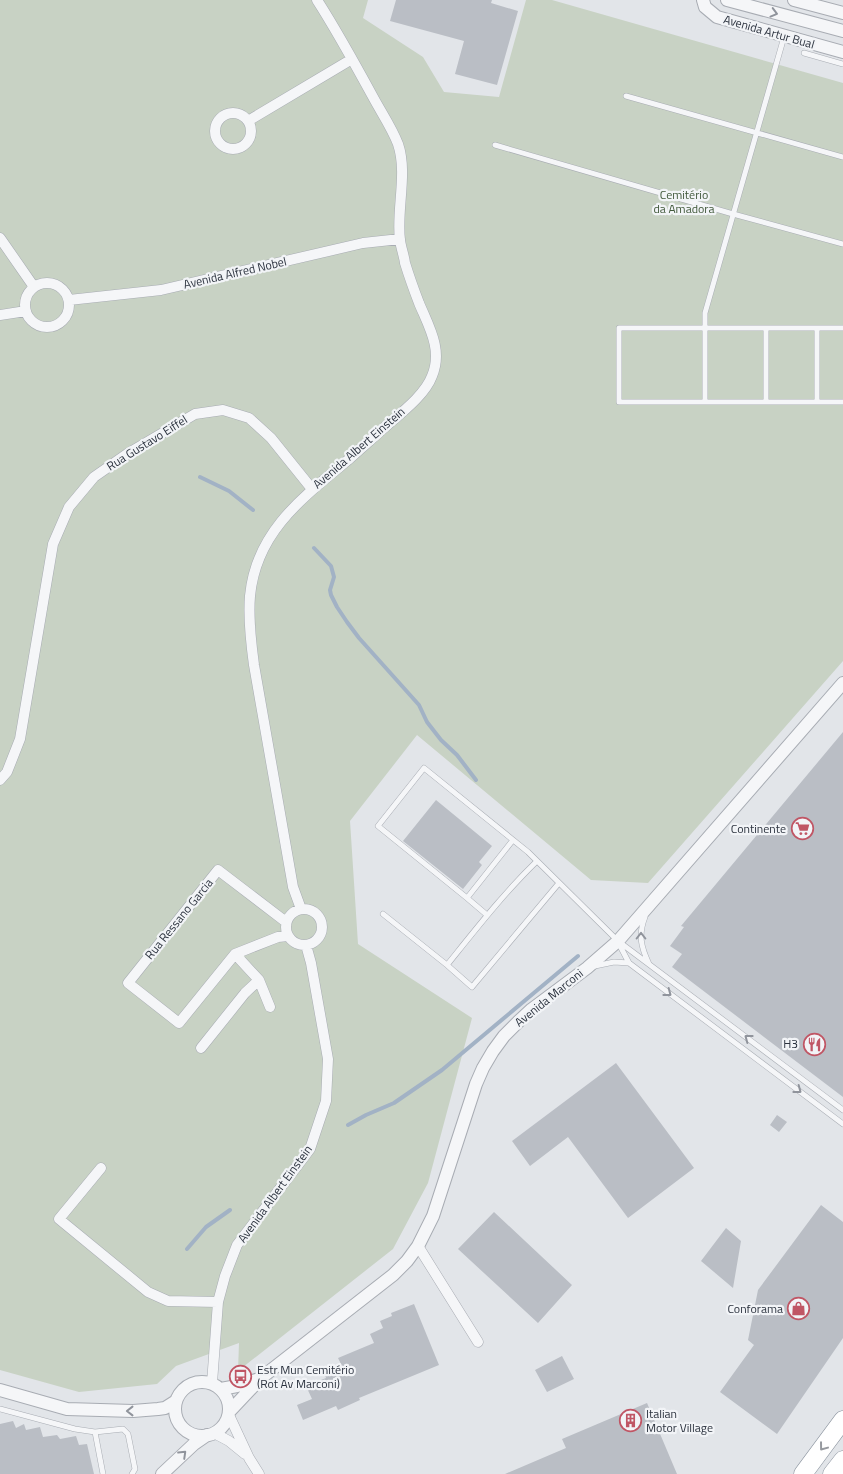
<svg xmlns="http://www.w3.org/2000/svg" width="843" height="1474" viewBox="0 0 843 1474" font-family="'Titillium Web',sans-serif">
<rect width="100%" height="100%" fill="#e2e5e9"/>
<path fill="#c8d2c4" d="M 0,0 L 368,0 L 363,18 L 423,57 L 444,92 L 499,97 L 526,0 L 552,0 L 843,83 L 843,661 L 648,883 L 591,880 L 417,735 L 350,821 L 358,944 L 472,1018 L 428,1183 L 393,1249 L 238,1371 L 239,1343 L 176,1366 L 157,1384 L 79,1392 L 0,1370 Z"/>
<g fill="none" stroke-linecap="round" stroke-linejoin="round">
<path stroke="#a2b2c5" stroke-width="4" d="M 200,477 L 229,491 L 253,510
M 314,548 L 331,566 L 334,577 L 330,590 L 331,595 L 337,607 L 347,622 L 359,638 L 419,705 L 427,722 L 441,740 L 457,755 L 476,780
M 348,1125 L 366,1115 L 394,1103 L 442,1070 L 578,956
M 187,1249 L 206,1227 L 230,1210"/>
</g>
<path fill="#babec5" d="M 396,0 L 492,0 L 491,3 L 518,11 L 497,85 L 455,74 L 464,41 L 390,21 Z
M 843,732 L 843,1097 L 672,967 L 682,954 L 670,946 L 684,927 L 681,926 Z
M 436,800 L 492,846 L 479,862 L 482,865 L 463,889 L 403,841 Z
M 616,1063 L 694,1168 L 628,1218 L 568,1137 L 530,1166 L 512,1141 Z
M 777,1115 L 787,1122 L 779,1132 L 770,1125 Z
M 821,1205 L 843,1222 L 843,1338 L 777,1434 L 720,1392 L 754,1345 L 748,1340 L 758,1290 Z
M 494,1212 L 572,1285 L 538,1323 L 458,1249 Z
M 726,1228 L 741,1241 L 733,1288 L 701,1261 Z
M 414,1304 L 439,1365 L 359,1398 L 360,1400 L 338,1410 L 336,1406 L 303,1420 L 297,1405 L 312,1399 L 306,1386 L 326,1378 L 325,1374 L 333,1371 L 332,1367 L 341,1364 L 338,1358 L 374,1343 L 370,1334 L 383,1328 L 380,1321 L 392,1316 L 391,1313 Z
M 562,1356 L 574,1379 L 547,1392 L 535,1370 Z
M 647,1403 L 677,1474 L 505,1474 L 566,1448 L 562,1439 Z
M 13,1421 L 16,1428 L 24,1424 L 26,1430 L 40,1427 L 43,1437 L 57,1435 L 60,1439 L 76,1436 L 79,1445 L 87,1444 L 94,1474 L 0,1474 L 0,1424 Z"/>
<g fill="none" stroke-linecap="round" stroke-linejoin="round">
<defs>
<path id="service" d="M 804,53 L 843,64
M 626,96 L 843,157
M 495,145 L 733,214 L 843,244
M 766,328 L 766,402
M 817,328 L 817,402
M 843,328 L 619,328 L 619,402 L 843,402
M 705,402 L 705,313 L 784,37
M 513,840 L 467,898 L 378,826 L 424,768 L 528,852 L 618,941 L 843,1110
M 537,861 C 504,893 476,929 447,965 L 472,987 L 559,883
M 467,898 L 487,915
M 383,914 L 447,965
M 645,917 C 638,935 641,947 649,964
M 619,944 L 629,963 L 843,1124
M 595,966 L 614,962 L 629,963
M 0,1409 L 75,1429 L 95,1432 L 123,1429 L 128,1434 L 135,1469 L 132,1474
M 95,1432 L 103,1474"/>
<path id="minor" d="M215 131a18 18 0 1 1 36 0a18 18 0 1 1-36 0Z
M 248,121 L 352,59
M 0,238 L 34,287
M25 305a22 22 0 1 1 44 0a22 22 0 1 1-44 0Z
M 69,300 L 161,290 L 363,243 L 400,239
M 0,315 L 26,311
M 0,780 L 7,772 L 20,739 L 53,544 L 69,507 L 94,477 L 127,454 L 195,414 L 223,410 L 249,418 L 271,438 L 312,489
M286 927a18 18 0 1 1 36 0a18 18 0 1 1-36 0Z
M 301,909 L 293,887 L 254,665 C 251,643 248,619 250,596 C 256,532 302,498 348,460 C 360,449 373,438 385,427 C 401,413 425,395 432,376 C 443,350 429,327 419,303 C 414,290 409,276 405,263 C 404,255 401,248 400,240 C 396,211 408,173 398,144 C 392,128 381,112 373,97 C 355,64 337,31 317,0
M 286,922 L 218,870 L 128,983 L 179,1023 L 235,954 L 278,937 L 288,936
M 235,954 L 259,980 L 270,1007
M 201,1048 L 245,993 L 259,980
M 101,1168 L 59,1219 L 148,1292 L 168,1301 L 218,1302
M 418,1246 L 478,1342
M 212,1383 L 218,1302 L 225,1276 L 237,1245 L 310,1149 L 326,1101 L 328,1059 L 311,963 L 306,945
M 229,1415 L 249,1458 L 259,1474
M 214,1433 L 229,1441 L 245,1454"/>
<path id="tertiary" d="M 703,0 L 705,7 L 717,17 L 843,52
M 727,0 L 843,31
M 794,0 L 843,13
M175 1409a27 27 0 1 1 54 0a27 27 0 1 1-54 0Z
M 221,1389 L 237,1386 L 259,1379
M 0,1390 L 67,1409 L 133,1411 L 158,1409 L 165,1408 L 176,1401
M 229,1412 L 261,1378 L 393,1275 L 407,1261 L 418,1246 L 433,1216 L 476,1084 L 483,1068 L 493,1051 L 504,1036 L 518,1022 L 532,1009 L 587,968 L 618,941 L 843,683
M 162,1474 L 194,1444 L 207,1435"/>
<path id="trunk" d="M 803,1474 L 843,1420
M 832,1474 L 843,1460"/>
</defs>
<use href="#service" stroke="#a8acb3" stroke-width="6"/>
<use href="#minor" stroke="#a8acb3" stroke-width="11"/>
<use href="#tertiary" stroke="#a8acb3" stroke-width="14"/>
<use href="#trunk" stroke="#8b939e" stroke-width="19"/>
<use href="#service" stroke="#f5f6f8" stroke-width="5"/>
<use href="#minor" stroke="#f5f6f8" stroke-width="10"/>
<use href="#tertiary" stroke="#f5f6f8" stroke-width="12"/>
<use href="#trunk" stroke="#fff" stroke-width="18"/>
</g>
<defs><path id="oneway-chevron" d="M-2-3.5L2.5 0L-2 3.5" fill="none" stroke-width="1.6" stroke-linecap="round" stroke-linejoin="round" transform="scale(1.25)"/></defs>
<g stroke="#90949c">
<use href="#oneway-chevron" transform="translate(774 13) rotate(15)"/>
<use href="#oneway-chevron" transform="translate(641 936) rotate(-90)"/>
<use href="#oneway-chevron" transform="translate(668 993) rotate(37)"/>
<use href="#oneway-chevron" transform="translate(748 1038) rotate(-143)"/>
<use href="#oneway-chevron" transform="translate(798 1090) rotate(37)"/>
<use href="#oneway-chevron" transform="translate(130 1411) rotate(180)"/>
<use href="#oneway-chevron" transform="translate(183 1454) rotate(-44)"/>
</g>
<use stroke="#96999f" href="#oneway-chevron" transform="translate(823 1447) rotate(127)"/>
<defs>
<symbol id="supermarket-ring" viewBox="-11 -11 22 22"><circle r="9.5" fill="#f2f4f7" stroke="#c05665" stroke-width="1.5"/><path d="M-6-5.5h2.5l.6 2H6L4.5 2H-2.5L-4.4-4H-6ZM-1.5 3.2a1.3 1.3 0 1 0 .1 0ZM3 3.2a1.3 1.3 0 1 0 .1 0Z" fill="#c05665"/></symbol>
<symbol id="restaurant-ring" viewBox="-11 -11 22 22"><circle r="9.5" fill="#f2f4f7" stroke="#c05665" stroke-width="1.5"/><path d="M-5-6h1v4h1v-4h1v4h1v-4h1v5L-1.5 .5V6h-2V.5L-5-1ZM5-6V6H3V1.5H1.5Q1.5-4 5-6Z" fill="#c05665"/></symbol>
<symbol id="shop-ring" viewBox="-11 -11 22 22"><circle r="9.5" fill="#f2f4f7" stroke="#c05665" stroke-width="1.5"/><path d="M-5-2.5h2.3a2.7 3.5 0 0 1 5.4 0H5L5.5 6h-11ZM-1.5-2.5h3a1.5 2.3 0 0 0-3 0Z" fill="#c05665"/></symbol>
<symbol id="bus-ring" viewBox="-11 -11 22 22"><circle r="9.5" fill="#f2f4f7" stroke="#c05665" stroke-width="1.5"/><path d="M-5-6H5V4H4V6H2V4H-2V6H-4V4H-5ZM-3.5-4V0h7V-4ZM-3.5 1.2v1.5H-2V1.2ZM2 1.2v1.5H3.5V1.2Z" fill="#c05665"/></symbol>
<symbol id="building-ring" viewBox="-11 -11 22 22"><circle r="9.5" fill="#f2f4f7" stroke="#c05665" stroke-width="1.5"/><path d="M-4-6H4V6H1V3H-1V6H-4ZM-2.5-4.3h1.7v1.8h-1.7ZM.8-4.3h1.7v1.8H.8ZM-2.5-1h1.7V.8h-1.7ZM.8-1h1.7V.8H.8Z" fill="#c05665"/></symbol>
</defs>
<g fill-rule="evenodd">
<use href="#supermarket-ring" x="790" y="816" width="25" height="25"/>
<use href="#restaurant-ring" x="802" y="1032" width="25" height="25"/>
<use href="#shop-ring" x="786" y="1296" width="25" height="25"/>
<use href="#bus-ring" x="228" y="1364" width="25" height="25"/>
<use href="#building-ring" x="618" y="1408" width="25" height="25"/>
</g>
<g text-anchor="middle" stroke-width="4.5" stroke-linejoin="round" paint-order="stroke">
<g font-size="12" fill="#2c333f" stroke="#f2f4f7">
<text transform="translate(769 32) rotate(16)" y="4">Avenida Artur Bual</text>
<text transform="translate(235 273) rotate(-13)" y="4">Avenida Alfred Nobel</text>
<text transform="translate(147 443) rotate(-32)" y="4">Rua Gustavo Eiffel</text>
<text transform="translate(359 448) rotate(-41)" y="4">Avenida Albert Einstein</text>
<text transform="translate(179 919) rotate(-51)" y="4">Rua Ressano Garcia</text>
<text transform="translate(549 998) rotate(-39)" y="4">Avenida Marconi</text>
<text transform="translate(275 1194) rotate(-54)" y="4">Avenida Albert Einstein</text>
</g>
<g font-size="12" fill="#41593b" stroke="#f2f4f7">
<text x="684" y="199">Cemitério<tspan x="684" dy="14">da Amadora</tspan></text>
</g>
<g font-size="12" fill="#2c333f" stroke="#f2f4f7" text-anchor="end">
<text x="786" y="833">Continente</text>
<text x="798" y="1048">H3</text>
<text x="783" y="1313">Conforama</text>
<text x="257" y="1374" text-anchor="start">Estr Mun Cemitério<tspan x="257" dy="14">(Rot Av Marconi)</tspan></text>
<text x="646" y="1418" text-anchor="start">Italian<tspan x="646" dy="14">Motor Village</tspan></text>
</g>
</g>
</svg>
